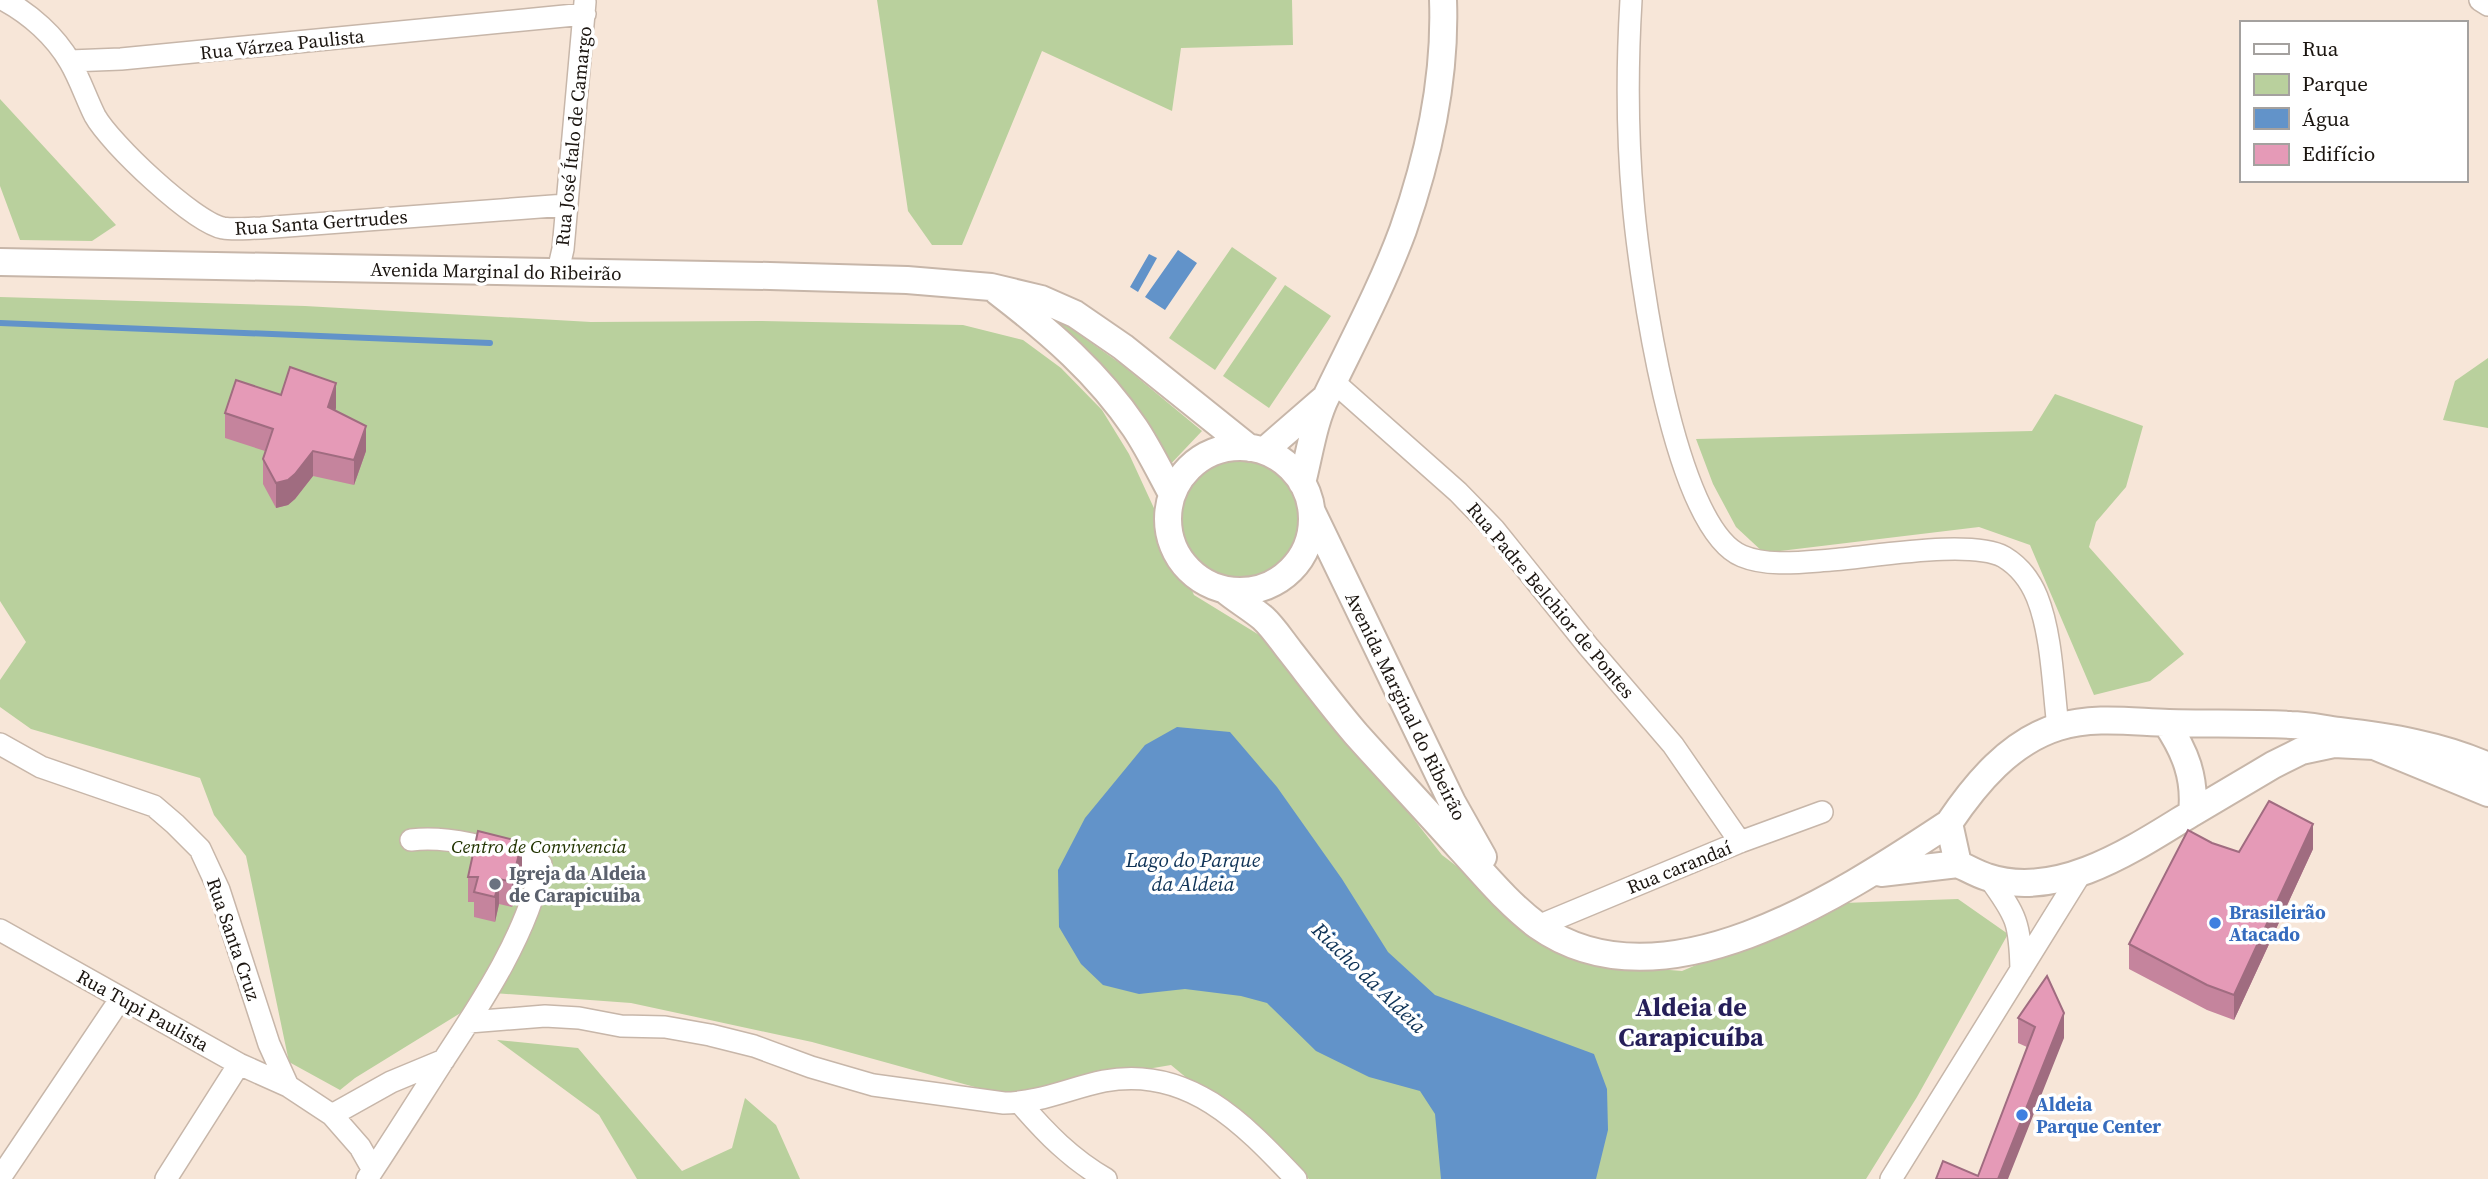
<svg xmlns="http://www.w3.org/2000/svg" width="2488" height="1179" viewBox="0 0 2488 1179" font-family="'Source Serif 4',serif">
<rect width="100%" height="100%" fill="#f7e6d8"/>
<path fill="#b9d09d" d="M 877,0 L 1292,0 L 1293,45 L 1181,48 L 1172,111 L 1042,51 L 962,245 L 932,245 L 908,211 Z
M 0,99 L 116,225 L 92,241 L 20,240 L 0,186 Z
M 1232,247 L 1277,278 L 1215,370 L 1169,338 Z
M 1285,285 L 1331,316 L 1269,408 L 1223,376 Z
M 0,297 L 305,306 L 591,322 L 758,321 L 963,325 L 1023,340 L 1061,368 L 1102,410 L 1129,454 L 1194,595 L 1269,641 L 1345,732 L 1442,855 L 1583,963 L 1682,971 L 1843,903 L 1958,899 L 2008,934 L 1917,1097 L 1866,1179 L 1309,1179 L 1171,1065 L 1000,1094 L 812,1042 L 631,1003 L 493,993 L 355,1078 L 340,1090 L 289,1062 L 246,856 L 214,815 L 200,778 L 31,729 L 0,707 L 0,680 L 26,642 L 0,601 Z
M 1059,320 L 1121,364 L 1202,431 L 1166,469 L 1052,328 Z
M 2488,358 L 2488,428 L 2443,420 L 2455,381 Z
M 2055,394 L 2143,426 L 2126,487 L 2096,522 L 2089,547 L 2184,654 L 2150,681 L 2094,695 L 2030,545 L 1979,527 L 1764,553 L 1736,527 L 1713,484 L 1696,439 L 2032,431 Z
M1177 520a62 62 0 1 1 124 0a62 62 0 1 1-124 0Z
M 497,1040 L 578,1048 L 682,1171 L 732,1148 L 745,1098 L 776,1125 L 800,1179 L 637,1179 L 599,1115 Z"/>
<path fill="#6293c9" d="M 1178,250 L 1197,263 L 1165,310 L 1145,297 Z
M 1149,254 L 1157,258 L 1138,292 L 1130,287 Z
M 1177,727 L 1230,732 L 1277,787 L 1342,879 L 1388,952 L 1435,995 L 1594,1054 L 1607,1089 L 1608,1130 L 1596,1179 L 1441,1179 L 1435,1114 L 1420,1091 L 1369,1077 L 1316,1051 L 1267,1003 L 1241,996 L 1185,989 L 1139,994 L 1103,985 L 1081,964 L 1059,927 L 1058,870 L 1085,818 L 1145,745 Z"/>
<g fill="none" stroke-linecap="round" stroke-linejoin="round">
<path stroke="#6293c9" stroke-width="6" d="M 0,323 L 490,343"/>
<defs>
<path id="minor" d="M 4,0 C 30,14 55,36 70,62 C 80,79 86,98 95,116 C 110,143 193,222 223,228 C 235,230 249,228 261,228 L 566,205
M 1631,0 C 1627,66 1627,134 1633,201 C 1639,271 1673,528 1742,556 C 1768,567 1803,562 1831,560 C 1872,557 1970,539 2004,557 C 2019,566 2030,580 2037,597 C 2052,634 2053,687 2058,727
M 2480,0 L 2488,5
M 70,61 L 121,59 L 585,14
M 558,271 L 563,249 L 585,2
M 1335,383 L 1458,492 L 1494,529 L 1588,646 L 1673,745 L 1740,842
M 0,744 L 41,767 L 154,806 L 175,824 L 200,849 L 219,890 L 269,1044 L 288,1086 L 332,1115 L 360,1147 L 373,1170
M 1989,878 C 2017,916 2020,923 2021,970
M 1538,926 L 1740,842 L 1822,812
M 0,930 L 239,1064 L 288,1086
M 469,1022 L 545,1016 L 579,1018 L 621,1026 L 665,1027 L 710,1035 L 754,1046 L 811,1067 L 873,1085 L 1004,1103 C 1039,1103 1070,1088 1104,1081 C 1188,1065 1243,1123 1296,1179
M 1020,1103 C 1046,1133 1071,1159 1106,1179
M 332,1115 L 391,1082 L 444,1060
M 0,1178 L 121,998
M 166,1179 L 239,1064
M 367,1179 C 393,1140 418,1100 443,1061 C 480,1005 530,930 541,864 C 499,851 455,835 411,840
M 1891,1179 L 2081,873"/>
<path id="major" d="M 0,262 L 770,276 L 907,280 L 991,287 L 1041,299 L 1075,314 L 1123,347 L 1249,448
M 998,292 C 1050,332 1098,373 1135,428 C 1149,449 1160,472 1172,494
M1168 519a72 72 0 1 1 144 0a72 72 0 1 1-144 0Z
M 1264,451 L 1325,398
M 1302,483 C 1309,456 1314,420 1327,395 C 1353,341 1382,287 1403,230 C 1429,156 1446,80 1443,0
M 1312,512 L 1452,802 L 1483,857
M 1225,590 C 1237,600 1251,608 1263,618 C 1273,627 1282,641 1290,651 C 1312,679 1333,707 1356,734 C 1390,772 1425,809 1459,847 C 1484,874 1508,904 1538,926 C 1663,1014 1843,893 1949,823
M 2166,723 C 2185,751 2196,778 2192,813 C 2135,848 2058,901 1987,877 C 1977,874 1967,868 1958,864 L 1949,823 C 1976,783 2010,742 2058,727 C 2095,716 2132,722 2169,723 C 2210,724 2251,723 2291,725 C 2307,725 2323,729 2339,731 C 2390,737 2441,745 2488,766
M 2192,813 L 2273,765 L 2301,751 L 2334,744 L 2374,746 L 2488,793
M 1881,873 L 1958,864"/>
</defs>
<use href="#minor" stroke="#c7b6a9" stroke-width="24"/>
<use href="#major" stroke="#c7b6a9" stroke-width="30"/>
<use href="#minor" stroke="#fff" stroke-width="21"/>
<use href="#major" stroke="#fff" stroke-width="26"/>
</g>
<path fill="#c5849d" d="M 281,395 L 336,408 L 335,411 L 366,451 L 354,485 L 313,476 L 295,499 L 288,505 L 276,508 L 263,484 L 263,459 L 265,451 L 225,438 L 225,413 Z
M 2212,843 L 2239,852 L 2313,849 L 2234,1020 L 2207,1010 L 2129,969 L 2129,944 Z
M 522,867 L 512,907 L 499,904 L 495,922 L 474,917 L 474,902 L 468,902 L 468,877 Z
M 2018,1018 L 2064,1038 L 2027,1047 L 2018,1043 Z"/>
<path fill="#a06c80" d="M 336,383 L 336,408 L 328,432 L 328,407 Z
M 366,426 L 366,451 L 354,485 L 354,460 Z
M 313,451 L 313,476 L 295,499 L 288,505 L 276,508 L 276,483 Z
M 2313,824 L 2313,849 L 2234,1020 L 2234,995 Z
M 522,842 L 522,867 L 512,907 L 512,882 Z
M 499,879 L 499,904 L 495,922 L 495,897 Z
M 2064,1013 L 2064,1038 L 2008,1179 L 1998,1179 Z"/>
<path fill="#e59ab7" stroke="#a06c80" stroke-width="2" d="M 290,367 L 336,383 L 328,407 L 366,426 L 354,460 L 313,451 L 295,474 L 288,480 L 276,483 L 263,459 L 273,429 L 225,413 L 236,380 L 281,395 Z
M 2269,801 L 2313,824 L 2234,995 L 2207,985 L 2129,944 L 2188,830 L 2212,843 L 2239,852 Z
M 478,831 L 522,842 L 512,882 L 499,879 L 495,897 L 474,892 L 478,877 L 468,877 Z
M 2047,976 L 2064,1013 L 1998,1179 L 1936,1179 L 1943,1161 L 1978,1176 L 2035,1027 L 2018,1018 Z"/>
<circle fill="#6b7280" stroke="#fff" stroke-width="2.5" cx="495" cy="884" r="7"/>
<g fill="#3f7fe0" stroke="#fff" stroke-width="2.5">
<circle cx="2215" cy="923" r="7"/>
<circle cx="2022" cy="1115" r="7"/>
</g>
<g text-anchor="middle" stroke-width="7" stroke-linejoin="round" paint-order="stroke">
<g font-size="19" fill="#1b1510" stroke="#fff">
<text transform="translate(282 44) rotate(-6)" y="7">Rua Várzea Paulista</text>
<text transform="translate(573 136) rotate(-84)" y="7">Rua José Ítalo de Camargo</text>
<text transform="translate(321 222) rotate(-4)" y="7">Rua Santa Gertrudes</text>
<text transform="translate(496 271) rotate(1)" y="7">Avenida Marginal do Ribeirão</text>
<text transform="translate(1551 600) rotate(50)" y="7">Rua Padre Belchior de Pontes</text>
<text transform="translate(1406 706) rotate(64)" y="7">Avenida Marginal do Ribeirão</text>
<text transform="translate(1679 867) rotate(-22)" y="7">Rua carandaí</text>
<text transform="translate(234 939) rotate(71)" y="7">Rua Santa Cruz</text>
<text transform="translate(143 1010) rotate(29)" y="7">Rua Tupi Paulista</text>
</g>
<g font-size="19" font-style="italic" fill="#213300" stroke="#fff">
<text x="539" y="853">Centro de Convivencia</text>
</g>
<g font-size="19" font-weight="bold" fill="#5b616d" stroke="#fff" text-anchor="start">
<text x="509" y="880">Igreja da Aldeia<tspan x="509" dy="22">de Carapicuiba</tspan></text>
</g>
<g font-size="19" font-weight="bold" fill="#366cbe" stroke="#fff" text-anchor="start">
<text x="2229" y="919">Brasileirão<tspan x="2229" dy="22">Atacado</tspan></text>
<text x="2036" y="1111">Aldeia<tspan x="2036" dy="22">Parque Center</tspan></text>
</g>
<g font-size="21" font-style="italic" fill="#0e3256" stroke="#fff">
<text x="1193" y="867">Lago do Parque<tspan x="1193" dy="24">da Aldeia</tspan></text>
<text transform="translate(1369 978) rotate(44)" y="7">Riacho da Aldeia</text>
</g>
<g font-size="26" font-weight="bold" fill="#261f59" stroke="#fff">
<text x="1691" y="1016">Aldeia de<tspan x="1691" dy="30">Carapicuíba</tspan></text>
</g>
</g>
<rect x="2240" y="21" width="228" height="161" fill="#ffffff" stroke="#a4a19f" stroke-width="2"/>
<rect x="2254" y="44" width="35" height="10" fill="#ffffff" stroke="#a4a19f" stroke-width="2"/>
<text x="2302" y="56" font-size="21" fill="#1b1510">Rua</text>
<rect x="2254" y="74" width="35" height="21" fill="#b9d09d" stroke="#a4a19f" stroke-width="2"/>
<text x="2302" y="91" font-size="21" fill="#1b1510">Parque</text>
<rect x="2254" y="108" width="35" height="21" fill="#6293c9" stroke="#a4a19f" stroke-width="2"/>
<text x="2302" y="126" font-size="21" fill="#1b1510">Água</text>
<rect x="2254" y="144" width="35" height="21" fill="#e59ab7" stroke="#a4a19f" stroke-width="2"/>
<text x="2302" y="161" font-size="21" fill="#1b1510">Edifício</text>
</svg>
